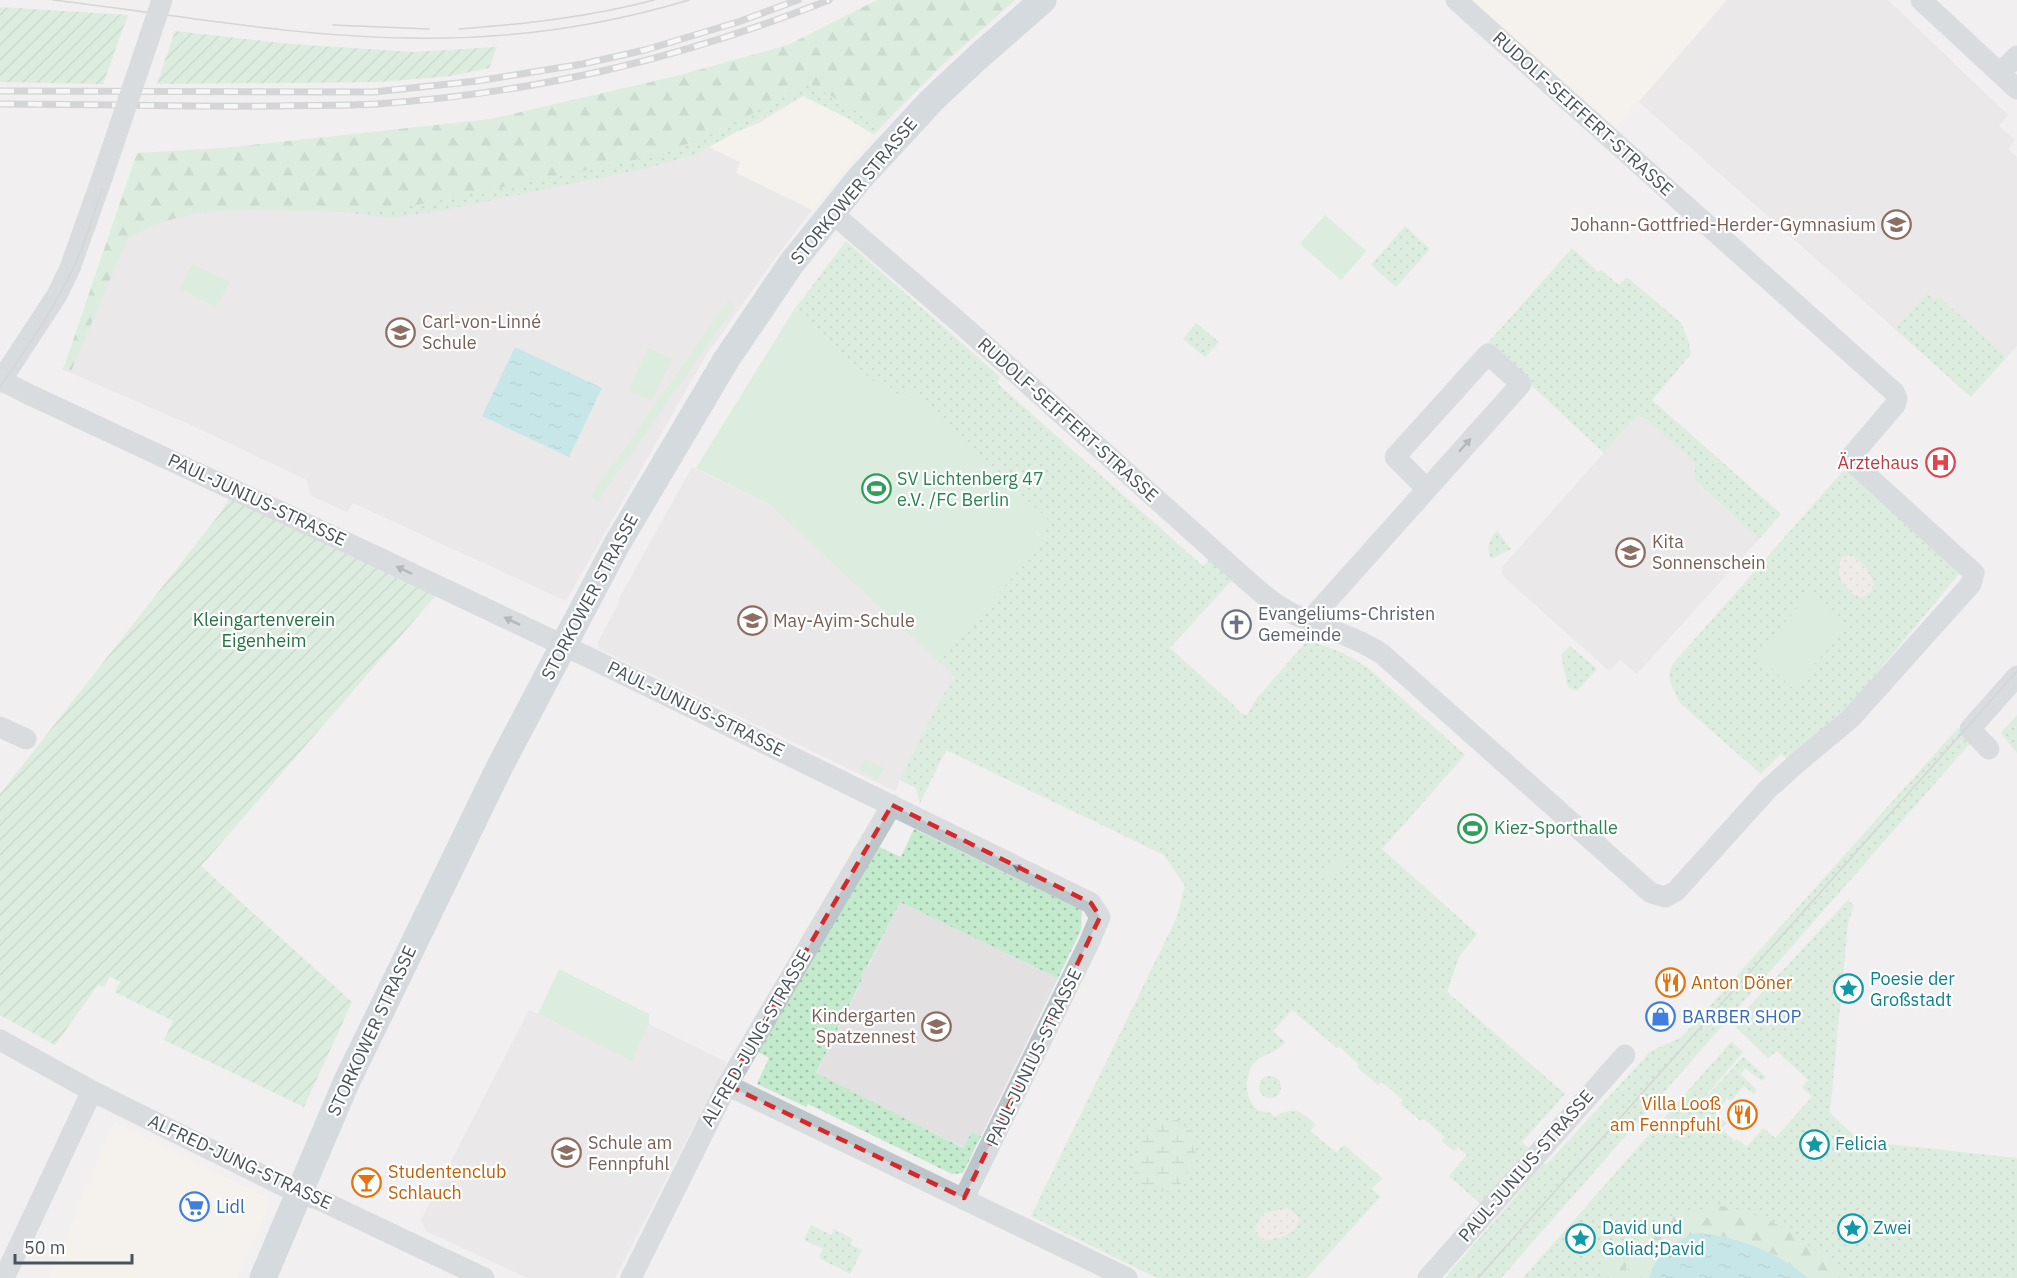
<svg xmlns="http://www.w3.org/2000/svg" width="2017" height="1278" viewBox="0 0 2017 1278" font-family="'IBM Plex Sans',sans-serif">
<defs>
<pattern id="grass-dots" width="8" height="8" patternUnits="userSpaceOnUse" patternTransform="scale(1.5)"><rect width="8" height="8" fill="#c3eacc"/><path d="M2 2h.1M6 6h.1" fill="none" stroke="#a0c0a9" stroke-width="1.8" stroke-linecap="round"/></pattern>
<pattern id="forest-firs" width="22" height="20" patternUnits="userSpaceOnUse" patternTransform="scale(1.5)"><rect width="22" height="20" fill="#c3eacc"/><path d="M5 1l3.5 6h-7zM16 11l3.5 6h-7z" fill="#a0c0a9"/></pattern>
<pattern id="wetland-marsh" width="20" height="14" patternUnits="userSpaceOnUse" patternTransform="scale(1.5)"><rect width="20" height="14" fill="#c3eacc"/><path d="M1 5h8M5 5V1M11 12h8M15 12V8" fill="none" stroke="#a0c0a9"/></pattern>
<pattern id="sand-dots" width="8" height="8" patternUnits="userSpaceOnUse" patternTransform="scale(1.5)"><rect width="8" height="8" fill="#eee7df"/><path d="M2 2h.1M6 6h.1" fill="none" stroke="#cec8c2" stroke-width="1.8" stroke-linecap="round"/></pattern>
<pattern id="garden-furrows" width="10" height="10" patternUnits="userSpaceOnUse" patternTransform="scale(1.5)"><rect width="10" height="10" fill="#c3eacc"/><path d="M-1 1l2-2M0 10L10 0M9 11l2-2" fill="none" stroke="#a0c0a9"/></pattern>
<pattern id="water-ripples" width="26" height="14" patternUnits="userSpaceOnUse" patternTransform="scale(1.5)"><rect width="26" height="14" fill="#95dce1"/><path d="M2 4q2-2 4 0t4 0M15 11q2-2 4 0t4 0" fill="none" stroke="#7cb5b9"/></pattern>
</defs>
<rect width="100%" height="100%" fill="#f1efef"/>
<path fill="#faf3ea" d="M 1470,0 L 1727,0 L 1615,128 Z
M 803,96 L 847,118 L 874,135 L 812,210 L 736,173 L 703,145 L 759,123 Z
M 114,1122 L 266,1197 L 268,1210 L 236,1278 L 48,1278 Z"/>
<path fill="#e2e0e1" d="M 1727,0 L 1888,0 L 2008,115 L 1999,126 L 2015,140 L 2008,149 L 2017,157 L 2017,346 L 2007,357 L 1938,296 L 1934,299 L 1927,293 L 1895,329 L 1639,102 Z
M 803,96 L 759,123 L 704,145 L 740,162 L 736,173 L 812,210 L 776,257 L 705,357 L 566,601 L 353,503 L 347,512 L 310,495 L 307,480 L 193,426 L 62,369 L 68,361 L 122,205 Z
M 1643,416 L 1695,463 L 1695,482 L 1759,539 L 1637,674 L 1620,660 L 1609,671 L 1506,579 L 1502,573 L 1503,566 L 1636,417 Z
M 692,467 L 769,504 L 955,676 L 938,703 L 895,791 L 599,649 L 598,642 L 620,601 L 618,600 Z
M 900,902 L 1058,978 L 981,1136 L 972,1132 L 964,1148 L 816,1074 L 863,978 L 861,976 L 866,967 L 868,967 Z
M 529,1010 L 632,1060 L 649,1024 L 727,1062 L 615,1278 L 527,1278 L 426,1231 L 421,1220 Z"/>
<path fill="url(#grass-dots)" d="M 809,83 L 882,126 L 874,135 L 847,118 L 803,96 L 694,155 L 647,168 L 444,210 L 392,218 L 343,212 L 393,209 L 640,159 L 687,144 Z
M 1405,226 L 1430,249 L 1396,287 L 1371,265 Z
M 846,241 L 1000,377 L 997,383 L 1203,566 L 1209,560 L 1232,580 L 1170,648 L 1238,709 L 1240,713 L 1247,715 L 1257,698 L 1308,640 L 1343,653 L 1368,668 L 1465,755 L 1382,849 L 1477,934 L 1459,957 L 1447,992 L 1565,1094 L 1522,1142 L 1532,1151 L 1482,1205 L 1449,1176 L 1467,1155 L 1458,1147 L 1454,1151 L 1442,1141 L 1445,1137 L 1424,1119 L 1421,1121 L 1400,1104 L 1403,1100 L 1382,1082 L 1378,1085 L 1357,1067 L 1359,1065 L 1339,1046 L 1337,1048 L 1292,1010 L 1273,1031 L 1285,1042 C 1274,1054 1272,1051 1260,1058 C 1248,1065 1244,1085 1249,1098 C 1250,1102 1254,1106 1257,1110 L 1271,1113 L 1274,1117 C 1295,1106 1297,1109 1316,1124 L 1310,1131 L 1336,1152 L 1344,1145 L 1382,1178 L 1372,1189 L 1380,1197 L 1307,1278 L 1157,1278 L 1031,1216 L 1176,919 L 1185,886 L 1164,855 L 946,750 L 920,803 L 916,788 L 900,780 L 938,703 L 955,677 L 937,660 L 1045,541 L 908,391 L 901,398 L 880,377 L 874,382 L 794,310 Z
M 1572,248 L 1598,272 L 1601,270 L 1619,285 L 1627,277 L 1681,323 L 1688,340 L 1691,354 L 1652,400 L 1781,514 L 1759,539 L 1695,481 L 1695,463 L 1643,416 L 1636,417 L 1604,453 L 1487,344 Z
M 1927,293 L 1934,299 L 1938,296 L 2007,357 L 1971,397 L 1895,329 Z
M 1196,323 L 1219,342 L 1205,357 L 1183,339 Z
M 1843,471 L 1848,471 L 1962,570 L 1851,704 L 1787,759 L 1781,754 L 1761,774 L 1680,703 L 1671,684 L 1669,676 L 1672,665 Z
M 1497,531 L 1511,549 L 1491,559 C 1486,548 1489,539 1497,531 Z
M 1570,646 L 1597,669 L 1577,691 L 1568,687 L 1561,655 Z
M 2017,715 L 2017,753 L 2001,733 Z
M 1958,728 L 1972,741 L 1501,1278 L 1445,1278 L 1524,1187 L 1518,1181 L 1538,1159 L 1546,1165 L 1651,1051 L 1682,1037 Z
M 914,829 L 1082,910 L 1081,930 L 1058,978 L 900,902 L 867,967 L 866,967 L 861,976 L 863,977 L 816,1073 L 963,1148 L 972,1132 L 981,1136 L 963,1173 L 952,1174 L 808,1104 L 806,1107 L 757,1084 L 769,1058 L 756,1051 L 877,846 L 901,857 Z
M 1848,900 L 1854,906 L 1848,923 L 1830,1113 L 1860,1141 L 2017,1158 L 2017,1278 L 1523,1278 L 1731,1042 L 1743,1052 L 1689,1116 L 1742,1058 L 1744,1057 L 1766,1077 L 1762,1081 L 1745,1068 L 1740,1074 L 1756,1089 L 1754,1094 L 1744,1086 L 1731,1101 L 1727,1098 L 1715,1113 L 1726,1123 L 1721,1129 L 1735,1141 L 1737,1139 L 1747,1147 L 1763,1128 L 1775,1138 L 1812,1097 L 1802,1087 L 1808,1080 L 1777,1051 L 1768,1058 L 1733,1024 Z
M1259 1087a11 11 0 1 1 22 0a11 11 0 1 1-22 0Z
M 811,1225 L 831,1235 L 834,1229 L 853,1239 L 850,1244 L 862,1250 L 850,1274 L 819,1258 L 823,1249 L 804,1240 Z"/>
<path fill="url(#forest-firs)" d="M 877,0 L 1015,0 L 940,67 L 882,126 L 809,83 C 769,104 729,128 687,144 C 640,162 589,169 541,179 C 492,189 443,201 394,209 C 307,221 203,189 127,240 L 71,371 L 64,367 L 137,153 L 224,148 L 491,119 L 676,76 L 788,45 Z
M 1722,1206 C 1771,1214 1811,1242 1844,1278 L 1808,1278 L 1779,1256 L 1715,1234 L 1653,1266 L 1649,1278 L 1628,1278 L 1630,1248 L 1635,1243 L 1637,1230 C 1661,1217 1694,1209 1722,1206 Z
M 1620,1244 L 1627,1248 L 1626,1278 L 1604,1278 C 1599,1254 1597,1255 1620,1244 Z"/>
<path fill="url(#wetland-marsh)" d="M 1178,1120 L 1195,1135 L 1196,1161 L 1179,1186 L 1164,1192 L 1139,1183 L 1131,1164 L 1140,1138 L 1152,1123 Z"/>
<path fill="url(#sand-dots)" d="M 1850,555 C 1863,560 1869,571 1874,584 L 1869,594 L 1860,598 C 1844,589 1833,576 1842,557 Z
M 1286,1208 L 1291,1210 L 1299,1218 C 1298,1237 1278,1238 1262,1241 L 1254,1229 L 1262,1214 Z"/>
<path fill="url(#garden-furrows)" d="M 0,7 L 128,15 L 103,84 L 0,82 Z
M 175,31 L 290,44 L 413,52 L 497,47 L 489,68 L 451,76 L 380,82 L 157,84 Z
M 232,495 L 438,593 L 201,866 L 352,1002 L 304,1107 L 164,1040 L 173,1021 L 115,992 L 120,982 L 110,976 L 104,987 L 98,985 L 55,1045 L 0,1015 L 0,794 L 218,516 Z"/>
<path fill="#c3eacc" d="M 1325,215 L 1366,251 L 1341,280 L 1300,244 Z
M 192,264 L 229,282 L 217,307 L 180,289 Z
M 728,301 L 735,306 L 598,501 L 591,496 Z
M 794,310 L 874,382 L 879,377 L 901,397 L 908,391 L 1048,519 L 1036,533 L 1045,541 L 937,660 L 769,504 L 696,468 Z
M 648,348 L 672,359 L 652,401 L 628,390 Z
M 1812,592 L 1849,626 L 1793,688 L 1756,654 Z
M 865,759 L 884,768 L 878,780 L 859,771 Z
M 1342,853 L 1351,861 L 1329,884 L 1321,876 Z
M 559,969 L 649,1014 L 649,1024 L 632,1061 L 538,1014 Z"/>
<path fill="url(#water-ripples)" d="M 515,347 L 602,388 L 569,457 L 482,416 Z
M 1695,1233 C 1734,1235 1778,1252 1808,1278 L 1649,1278 C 1657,1253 1672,1243 1695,1233 Z"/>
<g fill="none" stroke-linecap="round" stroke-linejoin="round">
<path stroke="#bcc5ca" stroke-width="21" d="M 1921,0 L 2017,89
M 2000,73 L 2017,56
M 831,212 L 960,323 L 1241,575 C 1257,589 1274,605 1293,614 C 1324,628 1354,636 1382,654 L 1651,893 L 1665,897 L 1676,891 L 1768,789 L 1797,763 L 1851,718 L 1971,584 L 1974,573 L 1849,459 L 1895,405 L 1897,399 L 1894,392 L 1456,0
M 1,380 L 26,393 L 356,547 L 592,659 L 1091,903 L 1100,917 L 1089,943 L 964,1198
M 0,382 L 57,295 L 70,268 L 102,178
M 1310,620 L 1521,384 L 1488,354 L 1395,457 L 1426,488
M 0,727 L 26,739
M 1989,749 L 1970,729 L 2017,676
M 0,1040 L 92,1091 L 298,1193 L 320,1200 L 484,1278
M 727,1085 L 1127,1278
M 4,1278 L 92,1091
M 631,1278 L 727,1085 L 892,805
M 1428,1278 L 1625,1055"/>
<path stroke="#b2c2ca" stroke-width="27" d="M 263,1278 L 346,1083 L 499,768 L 617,544 L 726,360 L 791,264 L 860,178 L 932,100 L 978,57 L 1043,0"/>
<path stroke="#b2b5b8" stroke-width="1.5" d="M 53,0 C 171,14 292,37 411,38 C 505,40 599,27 689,0
M 333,25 L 429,29
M 459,29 C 525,24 590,17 654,0
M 141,50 L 158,0
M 0,387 C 31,341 61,300 82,248 L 168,0
M 1478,1278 L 2017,671"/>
<defs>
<path id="rail" d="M 0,91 L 374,92 L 477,81 L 583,64 L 645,50 L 738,22 L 798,0
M 0,104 C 91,104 181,107 272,106 C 307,105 342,106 376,104 C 536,93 680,59 829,0"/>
</defs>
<use href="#rail" stroke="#b2b5b8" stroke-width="7"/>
<use href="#rail" stroke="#fff" stroke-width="4.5" stroke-dasharray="14" stroke-linecap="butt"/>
<path stroke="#bcc5ca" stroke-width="21" d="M 102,178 L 162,0"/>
</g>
<defs><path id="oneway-solid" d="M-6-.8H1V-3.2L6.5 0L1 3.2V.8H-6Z" transform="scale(1.5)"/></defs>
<g fill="#6c767c">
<use href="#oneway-solid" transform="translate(1465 445) rotate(-48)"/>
<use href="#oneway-solid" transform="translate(404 570) rotate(-155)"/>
<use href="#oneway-solid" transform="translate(512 621) rotate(-154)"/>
<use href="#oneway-solid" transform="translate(1021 869) rotate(-154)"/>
</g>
<path d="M0 0H2017V1278H0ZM 892,805 L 1091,903 L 1100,917 L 964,1198 L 727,1085 Z" fill="#f1efef" fill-opacity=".55" fill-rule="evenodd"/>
<path fill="none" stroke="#d62828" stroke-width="4.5" stroke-dasharray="12 8" stroke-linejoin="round" d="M 892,805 L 1091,903 L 1100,917 L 964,1198 L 727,1085 Z"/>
<defs>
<symbol id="school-ring" viewBox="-11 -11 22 22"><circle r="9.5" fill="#fff" stroke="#8d6e63" stroke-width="1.5"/><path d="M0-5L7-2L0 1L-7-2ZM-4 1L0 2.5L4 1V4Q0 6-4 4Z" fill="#8d6e63"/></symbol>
<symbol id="hospital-ring" viewBox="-11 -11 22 22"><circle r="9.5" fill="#fff" stroke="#e0444e" stroke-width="1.5"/><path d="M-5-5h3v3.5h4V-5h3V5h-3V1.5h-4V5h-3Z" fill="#e0444e"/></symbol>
<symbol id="stadium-ring" viewBox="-11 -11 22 22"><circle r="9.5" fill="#fff" stroke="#2e9e5b" stroke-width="1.5"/><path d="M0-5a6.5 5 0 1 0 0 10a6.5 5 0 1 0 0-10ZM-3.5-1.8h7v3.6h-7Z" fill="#2e9e5b"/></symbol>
<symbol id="church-ring" viewBox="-11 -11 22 22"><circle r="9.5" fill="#fff" stroke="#6b7280" stroke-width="1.5"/><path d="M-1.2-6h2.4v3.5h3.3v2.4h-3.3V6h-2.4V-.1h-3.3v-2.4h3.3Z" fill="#6b7280"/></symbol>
<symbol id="restaurant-ring" viewBox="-11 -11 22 22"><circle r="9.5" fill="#fff" stroke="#e8710a" stroke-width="1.5"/><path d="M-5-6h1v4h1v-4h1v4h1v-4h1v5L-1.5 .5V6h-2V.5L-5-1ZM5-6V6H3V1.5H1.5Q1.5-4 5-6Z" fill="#e8710a"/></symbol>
<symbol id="sight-ring" viewBox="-11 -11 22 22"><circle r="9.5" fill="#fff" stroke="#0f9aa8" stroke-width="1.5"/><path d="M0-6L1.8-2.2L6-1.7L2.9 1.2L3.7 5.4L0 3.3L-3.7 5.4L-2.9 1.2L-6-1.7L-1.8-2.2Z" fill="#0f9aa8"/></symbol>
<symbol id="shop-ring" viewBox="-11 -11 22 22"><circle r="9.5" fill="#fff" stroke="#3f7fe0" stroke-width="1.5"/><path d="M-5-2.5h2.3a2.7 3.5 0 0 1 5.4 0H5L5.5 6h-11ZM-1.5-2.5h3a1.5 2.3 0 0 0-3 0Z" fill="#3f7fe0"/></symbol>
<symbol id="bar-ring" viewBox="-11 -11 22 22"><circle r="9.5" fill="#fff" stroke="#e8710a" stroke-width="1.5"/><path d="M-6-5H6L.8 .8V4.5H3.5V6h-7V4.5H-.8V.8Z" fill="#e8710a"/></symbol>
<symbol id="supermarket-ring" viewBox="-11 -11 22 22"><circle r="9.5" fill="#fff" stroke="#3f7fe0" stroke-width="1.5"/><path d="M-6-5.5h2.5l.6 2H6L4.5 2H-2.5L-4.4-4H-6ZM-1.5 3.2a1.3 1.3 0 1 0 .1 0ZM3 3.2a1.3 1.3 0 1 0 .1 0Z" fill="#3f7fe0"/></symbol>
</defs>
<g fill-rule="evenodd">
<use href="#school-ring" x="1880" y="208" width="33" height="33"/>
<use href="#school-ring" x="384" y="316" width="33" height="33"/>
<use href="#hospital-ring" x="1924" y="446" width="33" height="33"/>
<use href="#stadium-ring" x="860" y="472" width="33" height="33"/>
<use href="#school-ring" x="1614" y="536" width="33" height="33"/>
<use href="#school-ring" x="736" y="604" width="33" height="33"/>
<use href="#church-ring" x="1220" y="608" width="33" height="33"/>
<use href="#stadium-ring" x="1456" y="812" width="33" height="33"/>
<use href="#restaurant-ring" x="1654" y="966" width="33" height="33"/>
<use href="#sight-ring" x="1832" y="972" width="33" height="33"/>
<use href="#shop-ring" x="1644" y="1000" width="33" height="33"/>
<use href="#school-ring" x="920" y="1010" width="33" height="33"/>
<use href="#restaurant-ring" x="1726" y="1098" width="33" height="33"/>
<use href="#sight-ring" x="1798" y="1128" width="33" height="33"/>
<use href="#school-ring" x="550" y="1136" width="33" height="33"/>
<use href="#bar-ring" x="350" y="1166" width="33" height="33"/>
<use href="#supermarket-ring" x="178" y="1190" width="33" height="33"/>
<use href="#sight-ring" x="1836" y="1212" width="33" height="33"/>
<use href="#sight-ring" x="1564" y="1222" width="33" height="33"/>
</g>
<g text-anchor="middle" stroke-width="4.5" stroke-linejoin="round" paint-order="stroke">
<g font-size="18" fill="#49545a" stroke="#fff">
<text transform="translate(1583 114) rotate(42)" y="6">RUDOLF-SEIFFERT-STRASSE</text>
<text transform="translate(854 191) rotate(-50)" y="6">STORKOWER STRASSE</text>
<text transform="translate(1068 420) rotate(42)" y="6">RUDOLF-SEIFFERT-STRASSE</text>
<text transform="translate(257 500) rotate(25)" y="6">PAUL-JUNIUS-STRASSE</text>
<text transform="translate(590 597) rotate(-62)" y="6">STORKOWER STRASSE</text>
<text transform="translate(696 709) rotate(26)" y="6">PAUL-JUNIUS-STRASSE</text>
<text transform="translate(372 1031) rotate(-65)" y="6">STORKOWER STRASSE</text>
<text transform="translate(756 1038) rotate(-60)" y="6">ALFRED-JUNG-STRASSE</text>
<text transform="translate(1034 1057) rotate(-64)" y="6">PAUL-JUNIUS-STRASSE</text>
<text transform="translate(240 1162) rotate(25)" y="6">ALFRED-JUNG-STRASSE</text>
<text transform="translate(1526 1166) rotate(-49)" y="6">PAUL-JUNIUS-STRASSE</text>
</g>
<g font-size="18" fill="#785e54" stroke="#fff" text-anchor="start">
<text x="1876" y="231" text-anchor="end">Johann-Gottfried-Herder-Gymnasium</text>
<text x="422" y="328">Carl-von-Linné<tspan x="422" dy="21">Schule</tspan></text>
<text x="1652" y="548">Kita<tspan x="1652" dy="21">Sonnenschein</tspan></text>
<text x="773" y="627">May-Ayim-Schule</text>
<text x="916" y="1022" text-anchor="end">Kindergarten<tspan x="916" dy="21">Spatzennest</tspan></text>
<text x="588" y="1149">Schule am<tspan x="588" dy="21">Fennpfuhl</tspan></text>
</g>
<g font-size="18" fill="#be3a42" stroke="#fff" text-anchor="end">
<text x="1919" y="469">Ärztehaus</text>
</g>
<g font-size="18" fill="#27864d" stroke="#fff" text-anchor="start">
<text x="897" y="485">SV Lichtenberg 47<tspan x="897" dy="21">e.V. /FC Berlin</tspan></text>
<text x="1494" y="834">Kiez-Sporthalle</text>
</g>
<g font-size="18" fill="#5b616d" stroke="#fff" text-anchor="start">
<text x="1258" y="620">Evangeliums-Christen<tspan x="1258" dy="21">Gemeinde</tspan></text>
</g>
<g font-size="18" fill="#22733f" stroke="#fff">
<text x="264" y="626">Kleingartenverein<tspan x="264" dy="21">Eigenheim</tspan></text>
</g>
<g font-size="18" fill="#0d838f" stroke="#fff" text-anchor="start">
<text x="1870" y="985">Poesie der<tspan x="1870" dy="21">Großstadt</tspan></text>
<text x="1835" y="1150">Felicia</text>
<text x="1602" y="1234">David und<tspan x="1602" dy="21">Goliad;David</tspan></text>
<text x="1873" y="1234">Zwei</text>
</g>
<g font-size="18" fill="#c56008" stroke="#fff" text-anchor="start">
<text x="1691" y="989">Anton Döner</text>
<text x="1721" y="1110" text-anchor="end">Villa Looß<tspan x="1721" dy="21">am Fennpfuhl</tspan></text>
<text x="388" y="1178">Studentenclub<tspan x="388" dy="21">Schlauch</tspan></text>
</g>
<g font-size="18" fill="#366cbe" stroke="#fff" text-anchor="start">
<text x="1682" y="1023">BARBER SHOP</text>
<text x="216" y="1213">Lidl</text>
</g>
</g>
<path d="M15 1254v9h117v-9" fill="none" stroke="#49545a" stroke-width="3"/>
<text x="24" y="1254" font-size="18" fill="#49545a" stroke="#ffffff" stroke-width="4.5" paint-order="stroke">50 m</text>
</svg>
